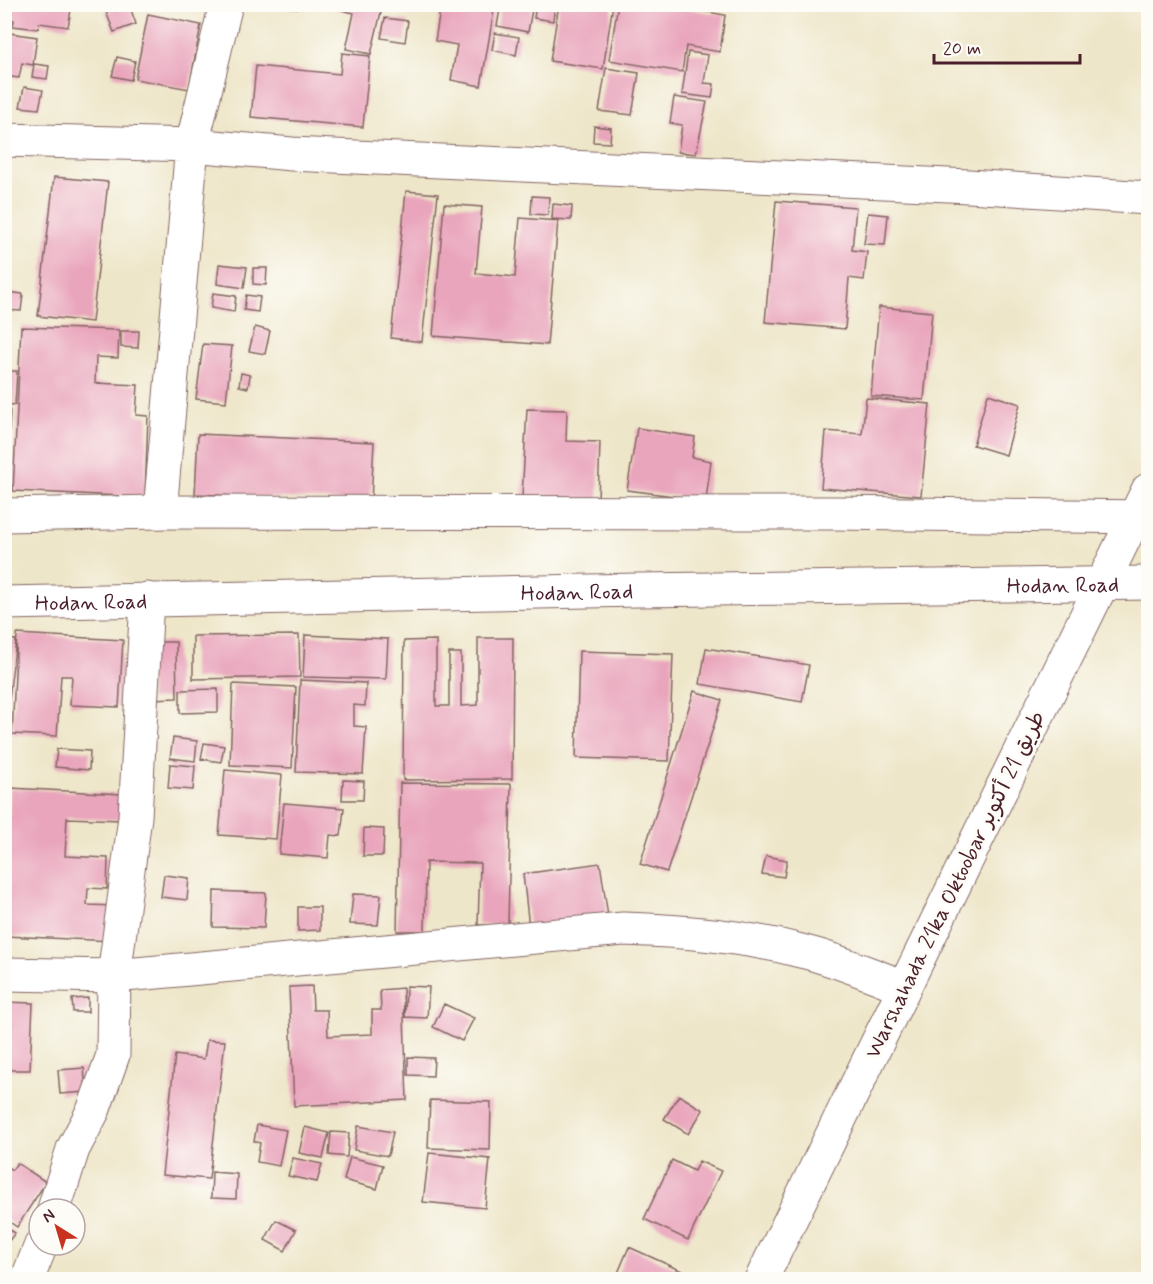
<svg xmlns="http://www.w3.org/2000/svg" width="1153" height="1284" viewBox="0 0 1153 1284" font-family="Mynerve,'Playpen Sans Arabic',sans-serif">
<rect width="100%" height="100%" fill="#fdfcf7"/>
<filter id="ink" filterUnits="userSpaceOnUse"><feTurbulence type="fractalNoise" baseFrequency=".0167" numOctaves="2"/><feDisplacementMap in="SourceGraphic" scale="12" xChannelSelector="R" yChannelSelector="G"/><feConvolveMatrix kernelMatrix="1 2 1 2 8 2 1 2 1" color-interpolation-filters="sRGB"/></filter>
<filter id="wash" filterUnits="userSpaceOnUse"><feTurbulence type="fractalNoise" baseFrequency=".008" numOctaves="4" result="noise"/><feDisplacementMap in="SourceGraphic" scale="24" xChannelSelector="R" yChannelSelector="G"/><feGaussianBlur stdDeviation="1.35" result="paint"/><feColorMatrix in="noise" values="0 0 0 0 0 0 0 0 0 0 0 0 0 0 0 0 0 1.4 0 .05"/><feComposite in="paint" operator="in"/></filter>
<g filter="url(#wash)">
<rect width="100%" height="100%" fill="#eee6c9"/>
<g id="blocks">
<path fill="#e9a5bc" d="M 4,4 L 72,4 L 68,27 L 39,23 L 38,29 L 13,26 L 14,20 L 4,18 Z
M 125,4 L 129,4 L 136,24 L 114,32 L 106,12 Z
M 274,4 L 298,4 L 297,9 Z
M 330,4 L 383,4 L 371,54 L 346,49 L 354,13 L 329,7 Z
M 441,4 L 495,4 L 481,86 L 451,80 L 457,45 L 435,41 Z
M 501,4 L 533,4 L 528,32 L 497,26 Z
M 536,4 L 555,4 L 553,21 L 534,18 Z
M 559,4 L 613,4 L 603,69 L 550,61 Z
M 618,4 L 661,4 L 725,15 L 720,52 L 686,46 L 682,72 L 609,60 Z
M 148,14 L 201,25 L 189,89 L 135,79 Z
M 385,18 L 408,21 L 405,42 L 381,38 Z
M 4,26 L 11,27 L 10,33 L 37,37 L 33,65 L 22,63 L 19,78 L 4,76 Z
M 495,33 L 519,37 L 516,55 L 492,50 Z
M 688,52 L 708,55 L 704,83 L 714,84 L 712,98 L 682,94 Z
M 342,53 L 370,56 L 363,127 L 251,117 L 256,66 L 340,74 Z
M 117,57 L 135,61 L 131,80 L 112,76 Z
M 34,64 L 49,66 L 47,79 L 32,77 Z
M 606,68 L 639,73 L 632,115 L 599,111 Z
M 24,87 L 43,90 L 39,109 L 20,107 Z
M 674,97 L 707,102 L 696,154 L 678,152 L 682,125 L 670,123 Z
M 594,126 L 611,128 L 610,143 L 593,142 Z
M 54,177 L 108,182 L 92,322 L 38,316 Z
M 406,191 L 438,194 L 422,342 L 391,338 Z
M 532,196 L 549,197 L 548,215 L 531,214 Z
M 776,201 L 856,207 L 852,250 L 867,252 L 864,280 L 849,278 L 845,329 L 765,322 Z
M 444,204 L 482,207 L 476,273 L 515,277 L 520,218 L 558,221 L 547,345 L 433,336 Z
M 553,204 L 572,206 L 571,220 L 552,219 Z
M 868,213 L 888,215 L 885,245 L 864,244 Z
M 219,264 L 247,267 L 244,288 L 217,284 Z
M 253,268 L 267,268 L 266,285 L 253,284 Z
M 7,292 L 23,294 L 21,311 L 5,310 Z
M 213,293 L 236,296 L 234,312 L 211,308 Z
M 246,295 L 260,297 L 258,312 L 244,310 Z
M 879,307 L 932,312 L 924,400 L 871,396 Z
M 21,327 L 119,330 L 118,358 L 96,357 L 95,383 L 138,385 L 136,415 L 148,416 L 145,497 L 13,491 Z
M 255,327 L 270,331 L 265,354 L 249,351 Z
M 121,331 L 139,331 L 138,348 L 121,347 Z
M 203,344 L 232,346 L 226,402 L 196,399 Z
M 4,371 L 17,371 L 15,405 L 4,404 Z
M 241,373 L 250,375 L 248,388 L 239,386 Z
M 988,394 L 1020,404 L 1006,455 L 973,445 Z
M 866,398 L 930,404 L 921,496 L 821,488 L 826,431 L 862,434 Z
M 4,407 L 10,407 L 7,485 L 4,485 Z
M 527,409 L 567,410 L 566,441 L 600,442 L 598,500 L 522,497 Z
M 637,428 L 695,437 L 692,457 L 711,461 L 706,500 L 627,490 Z
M 198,434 L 374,442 L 371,502 L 195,494 Z
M 17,634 L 123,640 L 119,707 L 70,705 L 72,676 L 61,676 L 57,736 L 12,734 Z
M 299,635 L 300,677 L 193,679 L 193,636 Z
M 305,635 L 388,639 L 386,679 L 303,677 Z
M 478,638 L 513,638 L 512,779 L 403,780 L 404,641 L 436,640 L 436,706 L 449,706 L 449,653 L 461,653 L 461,706 L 478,705 Z
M 4,639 L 16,640 L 9,698 L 4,698 Z
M 149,642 L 176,642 L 177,698 L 150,699 Z
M 706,648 L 809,665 L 802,702 L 700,684 Z
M 579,651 L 673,654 L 669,761 L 576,758 Z
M 300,680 L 366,683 L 365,706 L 354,705 L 354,726 L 366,727 L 363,774 L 296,772 Z
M 233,684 L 296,687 L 292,768 L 230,765 Z
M 218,689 L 218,712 L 180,713 L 180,690 Z
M 694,691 L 722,700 L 667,872 L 640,864 Z
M 173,738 L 197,741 L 195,761 L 170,758 Z
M 204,743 L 224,746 L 221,762 L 201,759 Z
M 57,749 L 90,751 L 89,770 L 55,767 Z
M 170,764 L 195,766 L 193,790 L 168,788 Z
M 225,770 L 282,775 L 276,839 L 219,835 Z
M 343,780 L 364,781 L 363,800 L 342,800 Z
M 400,783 L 511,784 L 508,925 L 478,925 L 480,863 L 426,862 L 425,931 L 397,931 Z
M 10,788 L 122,794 L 121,820 L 67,818 L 65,856 L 108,858 L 107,889 L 88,888 L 87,905 L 115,906 L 113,941 L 5,936 Z
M 284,803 L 344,808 L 341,836 L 330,835 L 328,858 L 279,854 Z
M 364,828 L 384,829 L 383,856 L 363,856 Z
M 766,856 L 787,860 L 784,877 L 762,874 Z
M 600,863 L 608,916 L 529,927 L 523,874 Z
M 164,875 L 189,878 L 187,900 L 161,897 Z
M 214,891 L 266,893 L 264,928 L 213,927 Z
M 353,894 L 381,895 L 378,925 L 350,924 Z
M 298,907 L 320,907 L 320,930 L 298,931 Z
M 312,986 L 313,1010 L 327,1010 L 328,1036 L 372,1034 L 372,1010 L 381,1010 L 380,990 L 403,988 L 407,1100 L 294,1106 L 289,987 Z
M 406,986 L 429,987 L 427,1018 L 405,1017 Z
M 88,998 L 88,1012 L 73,1012 L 72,999 Z
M 4,1002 L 33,1003 L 30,1070 L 4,1070 Z
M 444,1004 L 474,1018 L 462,1041 L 433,1027 Z
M 207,1040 L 225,1041 L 209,1179 L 162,1175 L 175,1055 L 204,1059 Z
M 408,1057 L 434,1058 L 433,1076 L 408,1075 Z
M 84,1068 L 86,1092 L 60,1094 L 58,1070 Z
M 679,1095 L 703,1110 L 688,1134 L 664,1119 Z
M 430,1100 L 491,1102 L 490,1150 L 428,1148 Z
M 257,1125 L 286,1130 L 279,1166 L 257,1162 L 260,1143 L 254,1141 Z
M 358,1126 L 393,1132 L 388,1156 L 354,1150 Z
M 305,1127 L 329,1133 L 323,1158 L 299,1153 Z
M 331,1132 L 349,1133 L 347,1157 L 329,1155 Z
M 429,1153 L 490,1159 L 485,1208 L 423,1202 Z
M 350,1157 L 383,1165 L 377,1189 L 344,1180 Z
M 293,1158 L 322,1164 L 317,1182 L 288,1176 Z
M 672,1160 L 694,1171 L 699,1161 L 721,1171 L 688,1240 L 644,1219 Z
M 17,1163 L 46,1182 L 17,1227 L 4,1218 L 4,1165 L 12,1170 Z
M 212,1172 L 237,1174 L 236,1199 L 211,1198 Z
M 276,1220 L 296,1230 L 285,1251 L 265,1240 Z
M 4,1226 L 15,1233 L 4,1247 Z
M 629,1247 L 684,1272 L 681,1280 L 615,1280 Z"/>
</g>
</g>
<g filter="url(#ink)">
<use href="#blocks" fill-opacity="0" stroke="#836562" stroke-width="1.5"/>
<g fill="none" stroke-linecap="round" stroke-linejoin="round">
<defs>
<path id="minor" d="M 4,140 L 192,145 L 292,154 L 969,186 L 1148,198
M 160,512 L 192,145 L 226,4
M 4,974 L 114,976 L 623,929 C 685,931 745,936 805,952 C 838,960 871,975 904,987
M 54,1209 L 73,1149 L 93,1111 L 113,1055 L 114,976 L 135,817 L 147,599
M 27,1280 L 41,1245"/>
<g id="major">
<path d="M 4,515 L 160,512 L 834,513 L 1148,517"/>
<path id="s1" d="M 4,603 L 638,590 L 1148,583"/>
<path d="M 761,1280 L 1148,490"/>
</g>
</defs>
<use href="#minor" stroke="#836562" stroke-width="35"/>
<use href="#major" stroke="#836562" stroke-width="35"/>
<use href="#minor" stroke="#fff" stroke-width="33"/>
<use href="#major" stroke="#fff" stroke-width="33"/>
</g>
</g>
<g text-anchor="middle" stroke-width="6" stroke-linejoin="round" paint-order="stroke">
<g font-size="22" fill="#4a1f2b" stroke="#fdfcf7">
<text dy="8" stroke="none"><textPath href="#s1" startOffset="1059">Hodan Road</textPath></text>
<text dy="8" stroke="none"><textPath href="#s1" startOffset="573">Hodan Road</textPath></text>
<text dy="8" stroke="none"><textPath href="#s1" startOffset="87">Hodan Road</textPath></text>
<text transform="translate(954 884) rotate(-64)" y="8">Warshahada 21ka Oktoobar طريق 21 أكتوبر</text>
</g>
</g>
<rect width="1153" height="1284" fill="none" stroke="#fdfcf7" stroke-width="24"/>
<g transform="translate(57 1227) rotate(323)"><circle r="28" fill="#fdfcf7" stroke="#b5a4a5" stroke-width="1.5"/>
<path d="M0-4.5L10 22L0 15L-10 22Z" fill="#c8321e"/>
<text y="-9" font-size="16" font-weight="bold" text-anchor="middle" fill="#4a1f2b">N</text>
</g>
<path d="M934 54v9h146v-9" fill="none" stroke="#4a1f2b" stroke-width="3"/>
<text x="943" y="54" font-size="18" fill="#4a1f2b" stroke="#fdfcf7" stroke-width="4.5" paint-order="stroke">20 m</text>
</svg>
